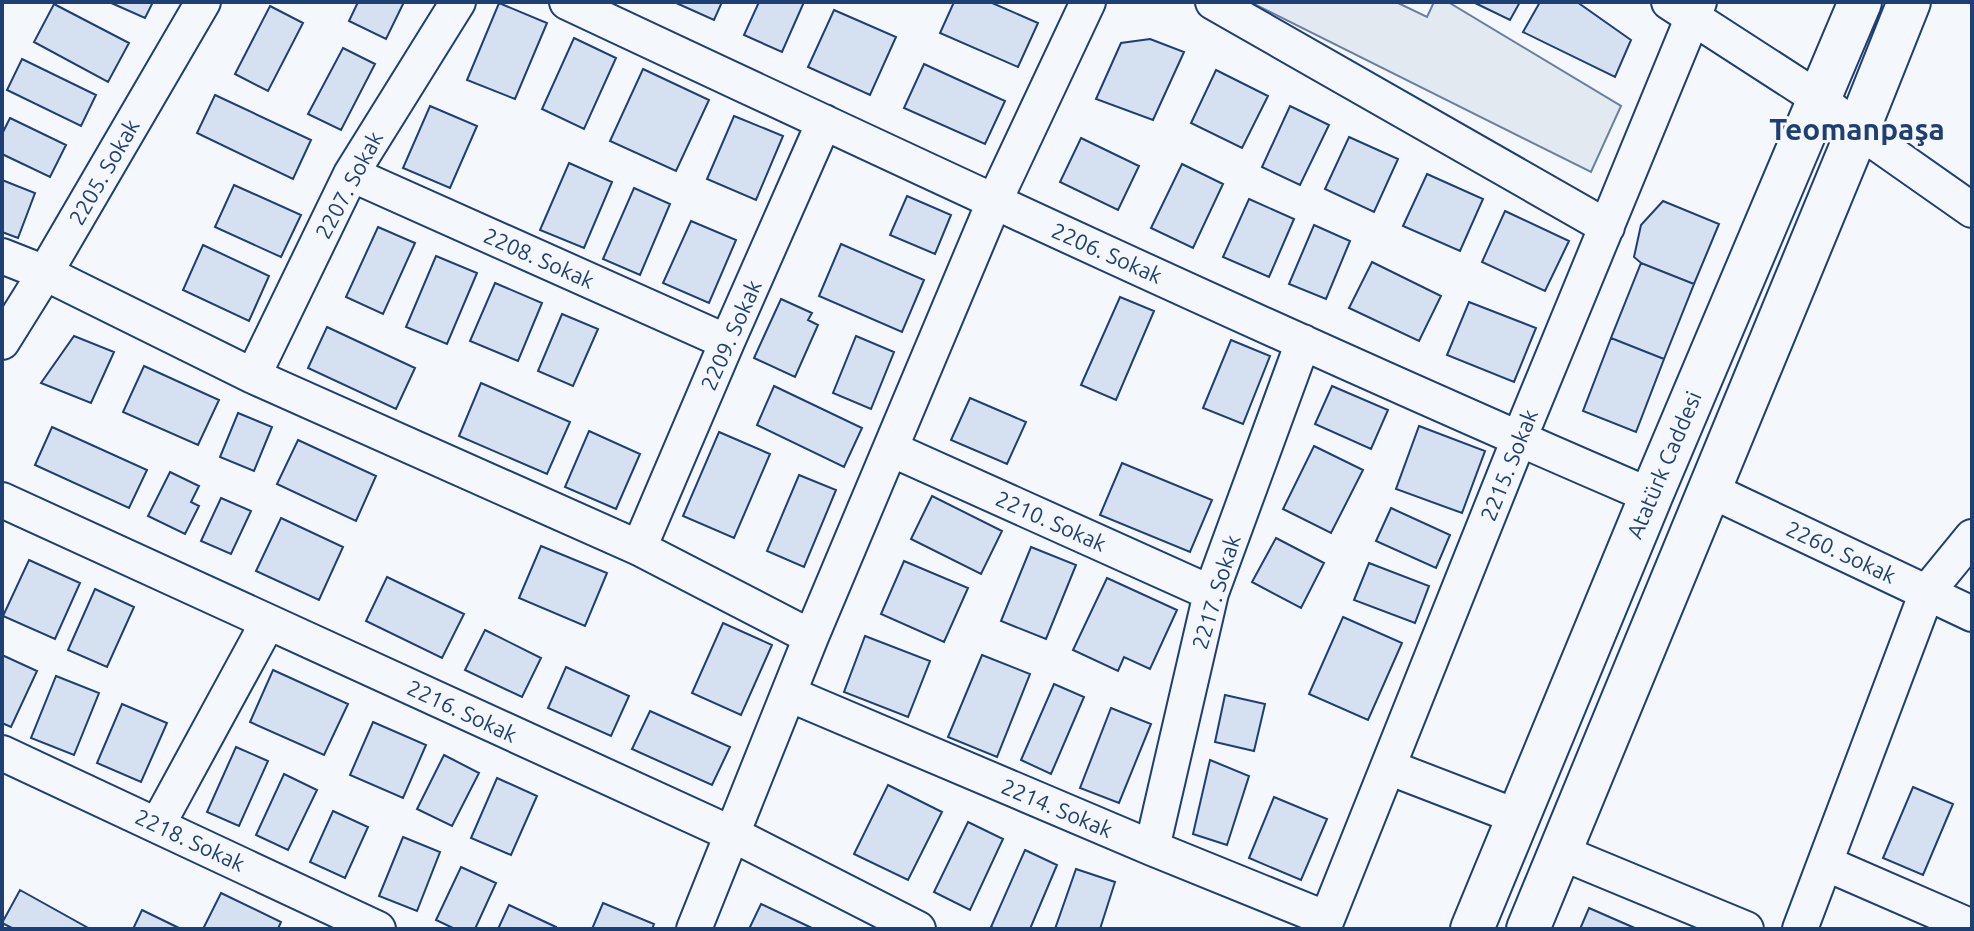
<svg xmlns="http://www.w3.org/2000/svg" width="1974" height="931" viewBox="0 0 1974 931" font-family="Ubuntu,sans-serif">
<rect width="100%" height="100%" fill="#f4f7fb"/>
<path fill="#e3e9f0" stroke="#687fa3" stroke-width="2" d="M 1250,2 L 1396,2 L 1427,17 L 1434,2 L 1448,2 L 1621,106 L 1591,172 Z"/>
<path fill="#d5e0f0" stroke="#1d3f73" stroke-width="2" d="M 109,2 L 153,2 L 145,18 Z
M 358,2 L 404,2 L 386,39 L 349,21 Z
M 674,2 L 722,2 L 714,20 Z
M 759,2 L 804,2 L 782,52 L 744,35 Z
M 954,2 L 990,2 L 1038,23 L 1018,67 L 940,33 Z
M 1473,2 L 1520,2 L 1510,20 Z
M 1540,2 L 1577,2 L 1631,40 L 1615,77 L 1523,32 Z
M 499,3 L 547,23 L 515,99 L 467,80 Z
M 54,4 L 129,43 L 108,82 L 34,42 Z
M 270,6 L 303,23 L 268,91 L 235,74 Z
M 834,10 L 896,37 L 870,95 L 808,67 Z
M 574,38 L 616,58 L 584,129 L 542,109 Z
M 1150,39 L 1184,52 L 1153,120 L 1096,99 L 1121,43 Z
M 343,48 L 375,64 L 341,130 L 308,114 Z
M 22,59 L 96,95 L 81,126 L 7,90 Z
M 924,64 L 1005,101 L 985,144 L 904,108 Z
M 643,69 L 709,100 L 676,171 L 610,141 Z
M 1216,70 L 1268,96 L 1242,148 L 1191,123 Z
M 215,95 L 311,140 L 293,179 L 197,133 Z
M 430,106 L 477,126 L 450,188 L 403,168 Z
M 1290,106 L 1329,125 L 1300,185 L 1262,167 Z
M 734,116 L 783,136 L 756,200 L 707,179 Z
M 10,118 L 66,145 L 50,177 L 2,154 L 2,134 Z
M 1349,137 L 1398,159 L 1374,212 L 1325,189 Z
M 1081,138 L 1139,166 L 1118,210 L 1060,182 Z
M 569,163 L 612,182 L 584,248 L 540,230 Z
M 1182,164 L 1223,184 L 1193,248 L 1151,228 Z
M 1427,174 L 1483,199 L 1460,251 L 1403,226 Z
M 2,180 L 35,193 L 18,238 L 2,232 Z
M 234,185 L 301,215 L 281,257 L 215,227 Z
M 634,188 L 670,204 L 640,275 L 603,259 Z
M 907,196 L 951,215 L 935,254 L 890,235 Z
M 1249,199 L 1294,219 L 1269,277 L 1223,257 Z
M 1663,201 L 1719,224 L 1694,284 L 1641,263 L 1634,257 L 1641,225 Z
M 1505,211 L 1569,241 L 1545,291 L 1482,262 Z
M 691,221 L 736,240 L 709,303 L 663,283 Z
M 1314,225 L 1350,241 L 1326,299 L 1289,284 Z
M 378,227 L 415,243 L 383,314 L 346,297 Z
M 841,244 L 924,280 L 902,332 L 819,296 Z
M 203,245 L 269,276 L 249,321 L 183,290 Z
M 436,256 L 477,273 L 447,344 L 406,327 Z
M 1372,262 L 1441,296 L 1419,341 L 1349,308 Z
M 1641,263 L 1694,284 L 1664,359 L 1611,338 Z
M 495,283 L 542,303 L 518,361 L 470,341 Z
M 1120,297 L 1154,311 L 1116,400 L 1081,385 Z
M 781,299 L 812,313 L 808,320 L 818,325 L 795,377 L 754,358 Z
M 1469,302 L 1536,328 L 1514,382 L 1447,355 Z
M 562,314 L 598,329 L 573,386 L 538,371 Z
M 327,327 L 415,368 L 396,409 L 308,368 Z
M 74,336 L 114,352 L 91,403 L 41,383 Z
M 856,336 L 894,352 L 871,409 L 833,393 Z
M 1611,338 L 1664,359 L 1636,432 L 1583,411 Z
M 1231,340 L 1270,356 L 1243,424 L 1203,408 Z
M 144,366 L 219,400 L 198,445 L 123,412 Z
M 481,383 L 570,422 L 547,474 L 459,436 Z
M 774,386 L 862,428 L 844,467 L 757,425 Z
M 1332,386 L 1388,410 L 1371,449 L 1315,424 Z
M 970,398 L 1026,422 L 1007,464 L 951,440 Z
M 238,413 L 272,427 L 254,471 L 220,457 Z
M 1419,426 L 1485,451 L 1462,513 L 1396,489 Z
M 52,427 L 147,470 L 129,508 L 35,465 Z
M 589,431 L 640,454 L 616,509 L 565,487 Z
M 719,432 L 770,454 L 734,538 L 683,516 Z
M 298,440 L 376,476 L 356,521 L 277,484 Z
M 1314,446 L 1363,470 L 1331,533 L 1283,509 Z
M 1122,463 L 1212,500 L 1190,552 L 1100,515 Z
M 170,472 L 199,486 L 191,502 L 199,506 L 185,534 L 148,516 Z
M 799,475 L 836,490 L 804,567 L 767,551 Z
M 932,496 L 1002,531 L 981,574 L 911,539 Z
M 221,498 L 251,511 L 231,554 L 201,541 Z
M 1391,508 L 1450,535 L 1436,568 L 1376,541 Z
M 281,518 L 343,547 L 319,600 L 256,571 Z
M 1276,538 L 1324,563 L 1301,608 L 1252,582 Z
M 541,546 L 607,573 L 585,626 L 519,598 Z
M 1031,547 L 1076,565 L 1046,639 L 1001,621 Z
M 29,560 L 80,583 L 55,639 L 3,616 Z
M 904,561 L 968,588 L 944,642 L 881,614 Z
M 1369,563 L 1429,586 L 1415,623 L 1354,600 Z
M 387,577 L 464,614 L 442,658 L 366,621 Z
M 1107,578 L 1177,610 L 1150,669 L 1124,657 L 1118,671 L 1073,650 Z
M 95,589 L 134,607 L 107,667 L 68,650 Z
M 1343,617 L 1402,643 L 1368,720 L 1309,694 Z
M 723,623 L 772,645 L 741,715 L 692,693 Z
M 485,630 L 541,658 L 522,697 L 465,670 Z
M 865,636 L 930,661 L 908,717 L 844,692 Z
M 2,655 L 37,671 L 11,727 L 2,723 Z
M 982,655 L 1030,674 L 997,757 L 948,737 Z
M 566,667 L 629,696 L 611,736 L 548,708 Z
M 273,670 L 348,704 L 324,755 L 250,722 Z
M 56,676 L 99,693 L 74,755 L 31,738 Z
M 1054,684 L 1084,697 L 1051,774 L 1021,760 Z
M 1225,695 L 1265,704 L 1254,751 L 1215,742 Z
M 122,704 L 167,723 L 141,782 L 97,763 Z
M 1111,708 L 1151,724 L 1119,803 L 1080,788 Z
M 650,711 L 730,747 L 712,785 L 632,749 Z
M 373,722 L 426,745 L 403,798 L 350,775 Z
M 236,747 L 268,761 L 239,826 L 207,812 Z
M 444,755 L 479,773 L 452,826 L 417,809 Z
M 1210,760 L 1249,776 L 1227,845 L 1193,834 Z
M 284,774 L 317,790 L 288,850 L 256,835 Z
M 497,778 L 537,796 L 511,855 L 471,838 Z
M 888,785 L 942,812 L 908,880 L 854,854 Z
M 1913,787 L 1953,804 L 1923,875 L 1883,858 Z
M 1274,797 L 1327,819 L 1301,880 L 1249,858 Z
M 333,811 L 368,827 L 345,878 L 310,862 Z
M 968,822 L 1003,839 L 970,910 L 934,892 Z
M 403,837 L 440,852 L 417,911 L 379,896 Z
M 1025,850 L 1057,865 L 1030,929 L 995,929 L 991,927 Z
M 461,867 L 496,883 L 475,929 L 455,929 L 436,920 Z
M 1076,869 L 1115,882 L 1100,929 L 1055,929 Z
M 20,890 L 90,929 L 14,929 L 2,923 Z
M 221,893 L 281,922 L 278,929 L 203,929 Z
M 603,903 L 654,924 L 652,929 L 592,929 Z
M 761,904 L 814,929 L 749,929 Z
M 509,905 L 556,927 L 556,929 L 498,929 Z
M 1589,908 L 1637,929 L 1580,929 Z
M 142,910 L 181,929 L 133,929 Z"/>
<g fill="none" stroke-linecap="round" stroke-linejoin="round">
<defs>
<path id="minor" d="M 567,2 C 927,171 1286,339 1651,496
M 1213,2 L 1607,227
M 1669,2 L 1819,99 L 1858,130 L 1972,210
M 351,174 L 727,342
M 2,256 L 45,273 L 253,376 L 639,548 L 811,637
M 2,342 L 45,273 L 203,2
M 253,376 L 351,174 L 458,2
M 891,449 L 1211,593
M 1710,490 L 1972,614
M 2,500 L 732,834 L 918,929
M 639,548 L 727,342 L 824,122
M 789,694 L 1152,848 L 1327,919
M 2,753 L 378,929
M 1388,767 L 1518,817
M 158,824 L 268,622
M 1152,848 L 1211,593 L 1303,342
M 1560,852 L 1746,929
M 1825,863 L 1972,927
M 694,929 L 811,637 L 994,202 L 1088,2
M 1323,929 L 1519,439 L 1699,2
M 1800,929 L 1927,592 L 1972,537"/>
<path id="major" d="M 1472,929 L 1651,496 L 1860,2
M 1528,929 L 1858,130 L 1909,2"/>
</defs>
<use href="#minor" stroke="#1d3f73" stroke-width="38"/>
<use href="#major" stroke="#1d3f73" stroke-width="46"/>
<use href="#minor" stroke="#f4f7fb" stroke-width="34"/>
<use href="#major" stroke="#f4f7fb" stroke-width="42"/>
</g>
<g text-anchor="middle" stroke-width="6" stroke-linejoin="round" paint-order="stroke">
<g font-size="22" fill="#1d3f73" stroke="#f4f7fb">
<text transform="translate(104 172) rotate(-60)" y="8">2205. Sokak</text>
<text transform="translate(349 185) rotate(-62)" y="8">2207. Sokak</text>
<text transform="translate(1107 253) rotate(24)" y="8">2206. Sokak</text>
<text transform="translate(539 258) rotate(24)" y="8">2208. Sokak</text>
<text transform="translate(731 335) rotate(-66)" y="8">2209. Sokak</text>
<text transform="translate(1509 465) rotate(-68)" y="8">2215. Sokak</text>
<text transform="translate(1664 465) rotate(-67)" y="8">Atatürk Caddesi</text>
<text transform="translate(1051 521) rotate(24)" y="8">2210. Sokak</text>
<text transform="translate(1841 552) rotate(25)" y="8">2260. Sokak</text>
<text transform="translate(1216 592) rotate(-73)" y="8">2217. Sokak</text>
<text transform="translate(462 711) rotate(25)" y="8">2216. Sokak</text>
<text transform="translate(1057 808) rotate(23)" y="8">2214. Sokak</text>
<text transform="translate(190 840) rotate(25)" y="8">2218. Sokak</text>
</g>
<g font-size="30" font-weight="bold" fill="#1d3f73" stroke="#f4f7fb">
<text x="1857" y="140">Teomanpaşa</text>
</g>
</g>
<rect width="1974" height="931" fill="none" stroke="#1d3f73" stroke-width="8"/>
</svg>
